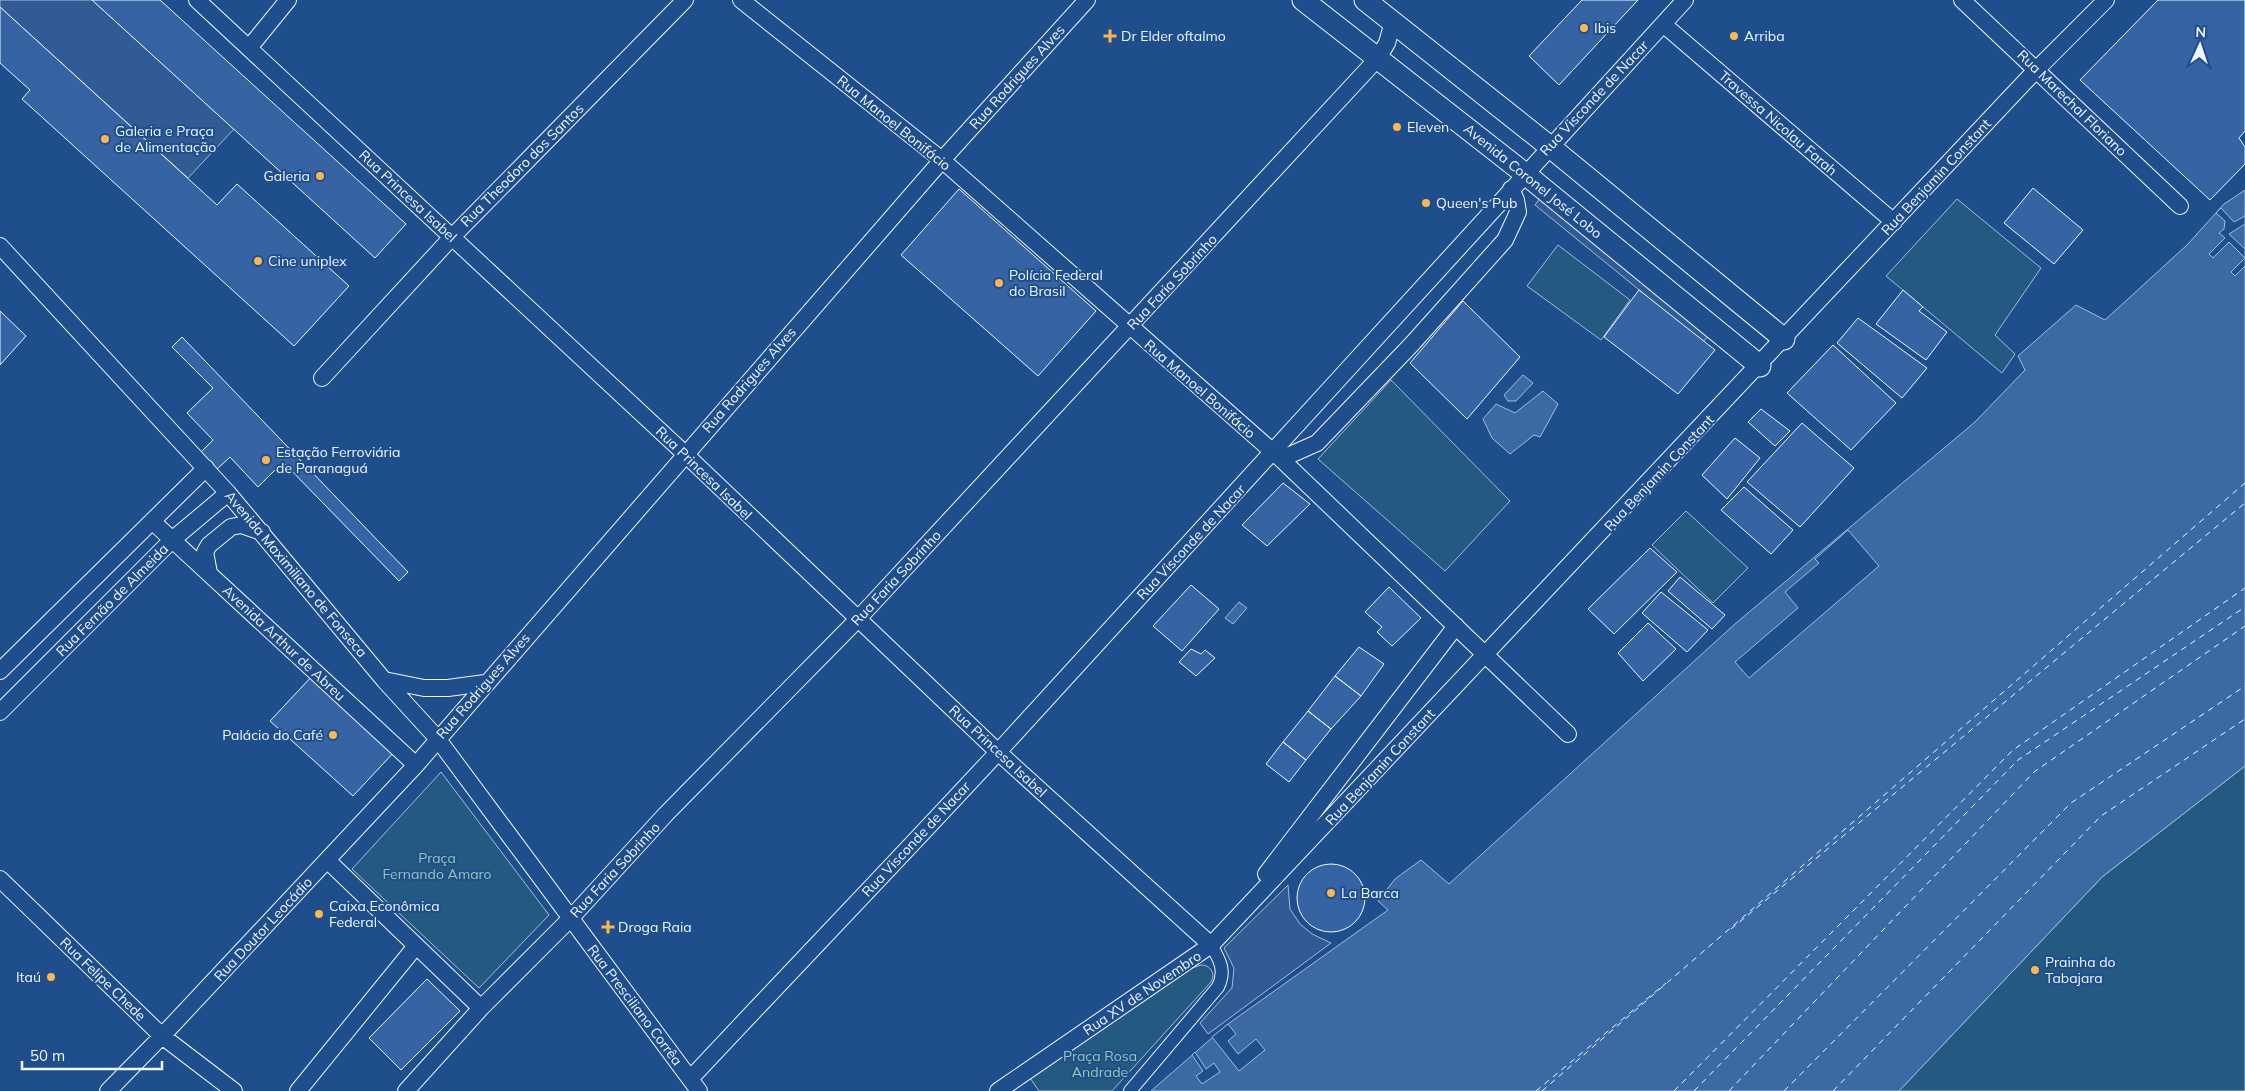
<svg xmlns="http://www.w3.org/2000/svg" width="2245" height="1091" viewBox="0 0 2245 1091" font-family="Mulish,sans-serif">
<rect width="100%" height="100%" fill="#1f4e8c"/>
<path fill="#245a82" stroke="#a8bbd7" d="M 1957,199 L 2041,268 L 1995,335 L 2015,354 L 2002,373 L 1886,276 Z
M 1558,245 L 1630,300 L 1601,340 L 1527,286 Z
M 1391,380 L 1510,501 L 1445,571 L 1318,459 Z
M 1686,511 L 1748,568 L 1713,603 L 1652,545 Z
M 2245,766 L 2245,1091 L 1899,1091 L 2102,877 Z
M 441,772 L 549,915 L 479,988 L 352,869 Z
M 1201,965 C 1210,965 1216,973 1211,982 L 1112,1091 L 1039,1091 L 1030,1078 L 1192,968 Z"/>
<path fill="#305b95" stroke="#a8bbd7" d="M 0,0 L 92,0 L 234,129 L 188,178 L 0,7 Z
M 1545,191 L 1714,329 L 1703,342 L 1535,205 Z
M 1288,885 L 1290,909 L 1300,924 L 1312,934 L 1331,943 L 1208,1034 L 1200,1023 L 1232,988 L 1234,968 L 1224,948 Z"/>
<path fill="#3b69a3" stroke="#a8bbd7" d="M 2245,190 L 2245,766 L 2102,877 L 1899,1091 L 1151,1091 L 1228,1024 L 1388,910 L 1378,901 L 1395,879 L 1421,860 L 1449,884 L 1735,624 L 1975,422 L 2025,370 L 2018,356 L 2076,305 L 2105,320 L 2187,245 L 2224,204 Z
M 1523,375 L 1533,383 L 1516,401 L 1508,401 L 1504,395 Z
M 1543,391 L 1558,404 L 1540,437 L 1534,435 L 1510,454 L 1492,438 L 1483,419 L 1496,404 L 1515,413 Z
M 1239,602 L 1247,608 L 1233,624 L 1225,618 Z"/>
<path fill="#1f4e8c" stroke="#a8bbd7" d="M 2221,208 L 2234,222 L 2245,216 L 2245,224 L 2229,234 L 2245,249 L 2245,266 L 2235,276 L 2231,272 L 2245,258 L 2229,242 L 2213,258 L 2209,254 L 2225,238 L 2219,233 L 2224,229 L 2225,221 L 2216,213 Z
M 1848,530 L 1879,566 L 1749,678 L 1735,662 L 1798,608 L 1785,592 L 1819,563 L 1815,559 Z
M 1228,1024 L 1236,1034 L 1228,1041 L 1238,1054 L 1256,1039 L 1265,1050 L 1239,1071 L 1212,1037 Z
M 1195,1052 L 1206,1069 L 1214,1063 L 1220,1072 L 1202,1084 L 1196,1076 L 1203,1071 L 1192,1055 Z"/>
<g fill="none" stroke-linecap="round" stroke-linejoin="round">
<path stroke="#f2f6ff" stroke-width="1" stroke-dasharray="6 5" stroke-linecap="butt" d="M 1731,929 L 2245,503
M 1536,1091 L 1666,983
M 1542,1091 L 2245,483
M 1674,1091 L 2013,750 L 2245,588
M 1694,1091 L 2018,760 L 2245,607
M 1729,1091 L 2034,772 L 2245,626
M 1784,1091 L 2071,803 L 2245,686
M 1833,1091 L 2101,816 L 2245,719"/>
</g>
<path fill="#3563a3" stroke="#f2f6ff" d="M 92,0 L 160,0 L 406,224 L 375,258 Z
M 1582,0 L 1638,0 L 1559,85 L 1529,56 Z
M 2158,0 L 2245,0 L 2245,131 L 2239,138 L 2245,147 L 2245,164 L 2210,200 L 2080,80 Z
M 0,7 L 217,205 L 237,184 L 349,286 L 294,346 L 22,99 L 30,90 L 0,63 Z
M 2033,188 L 2083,230 L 2054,264 L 2004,223 Z
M 959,189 L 1096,311 L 1038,376 L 901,255 Z
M 1639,290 L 1715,350 L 1678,394 L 1604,337 Z
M 1903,290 L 1923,307 L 1919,311 L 1947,332 L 1926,360 L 1876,324 Z
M 1463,301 L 1520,357 L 1467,419 L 1410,363 Z
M 0,311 L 26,336 L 0,365 Z
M 1858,318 L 1927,368 L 1902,398 L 1837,343 Z
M 182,337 L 408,572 L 399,581 L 283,462 L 258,487 L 230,457 L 216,470 L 200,453 L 213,440 L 187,413 L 213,388 L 172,347 Z
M 1833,345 L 1896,403 L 1851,450 L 1787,393 Z
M 1761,409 L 1790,431 L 1775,446 L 1748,422 Z
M 1802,423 L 1854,468 L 1800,527 L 1747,482 Z
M 1735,438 L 1760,458 L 1727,499 L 1702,475 Z
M 1283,483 L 1310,504 L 1267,546 L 1242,525 Z
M 1744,487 L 1793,530 L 1771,554 L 1721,510 Z
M 1650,548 L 1677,572 L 1614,634 L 1588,609 Z
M 1680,577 L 1725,615 L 1712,629 L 1668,591 Z
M 1191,585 L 1219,609 L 1182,651 L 1153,626 Z
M 1389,587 L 1421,618 L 1392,646 L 1377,632 L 1382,627 L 1365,612 Z
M 1661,592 L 1708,630 L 1687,652 L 1642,613 Z
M 1648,623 L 1676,649 L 1643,681 L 1618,653 Z
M 1359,647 L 1384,664 L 1361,696 L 1335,676 Z
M 1191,649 L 1201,654 L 1205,650 L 1215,658 L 1196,676 L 1179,662 Z
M 313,675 L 396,750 L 353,796 L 270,721 Z
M 1335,676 L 1361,696 L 1331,729 L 1308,711 Z
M 1308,711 L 1331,729 L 1306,760 L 1283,742 Z
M 1283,742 L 1306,760 L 1289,782 L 1266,764 Z
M1297 898a34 34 0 1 1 68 0a34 34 0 1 1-68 0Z
M 427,979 L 460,1011 L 401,1070 L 369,1038 Z"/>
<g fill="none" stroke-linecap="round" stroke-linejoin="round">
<defs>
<path id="pedestrian" d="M 1130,1091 L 1218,987 C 1226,971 1220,960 1211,945"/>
<path id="minor" d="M 197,0 L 684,453 L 998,752 L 1211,945
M 741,0 L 942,160 L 1281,459 L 1568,734
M 1962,0 L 2180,206
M 1663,24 L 1894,222
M 249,48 L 288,0
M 0,246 L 228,493 L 384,680 L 437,738 L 699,1091
M 322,378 L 452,237 L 685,0
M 1281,459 L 1317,443 L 1412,344 L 1505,240 L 1518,212 L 1516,200 L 1511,189
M 152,521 L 416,765
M 209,573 L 205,552 L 209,545 L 231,527 L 241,525 L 262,532
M 0,671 L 206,468
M 384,680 L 424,688 L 448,688 L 485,683
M 0,712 L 172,540 L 228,493
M 327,860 L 481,1008
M 1266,874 L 1456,626
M 0,879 L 162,1036 L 234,1091
M 691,1078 C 793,969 897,861 999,751 C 1229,502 1455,249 1685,0
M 108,1091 L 162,1036 L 416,765 L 942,160 L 1087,0
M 298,1091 L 416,946
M 406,1091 L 481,1008 L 570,919 L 666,814 L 857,620 L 1378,58 L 1387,43 L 1393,22
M 998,1091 L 1211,945 L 2037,69 L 2106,0"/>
<path id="tertiary" d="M 1303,0 L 1524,173 L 1760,366
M 1365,0 L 1549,146 L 1784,339"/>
</defs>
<use href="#pedestrian" stroke="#f2f6ff" stroke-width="14"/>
<use href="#minor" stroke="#f2f6ff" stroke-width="18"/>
<use href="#tertiary" stroke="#f2f6ff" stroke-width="23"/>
<use href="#pedestrian" stroke="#1f4e8c" stroke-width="12"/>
<use href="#minor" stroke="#1f4e8c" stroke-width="16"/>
<use href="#tertiary" stroke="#1f4e8c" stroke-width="21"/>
</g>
<g fill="#ffb74d" stroke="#1f4e8c" stroke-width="2">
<circle cx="1584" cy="28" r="5"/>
<path d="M1107.5 28.5h5v5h5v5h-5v5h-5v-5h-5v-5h5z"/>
<circle cx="1734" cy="36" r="5"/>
<circle cx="1397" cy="127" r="5"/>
<circle cx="105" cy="139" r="5"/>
<circle cx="320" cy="176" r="5"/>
<circle cx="1426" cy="203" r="5"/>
<circle cx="258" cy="261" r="5"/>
<circle cx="999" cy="283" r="5"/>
<circle cx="266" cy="460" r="5"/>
<circle cx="333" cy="735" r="5"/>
<circle cx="1331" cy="893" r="5"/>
<circle cx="319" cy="914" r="5"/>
<path d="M605.5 919.5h5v5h5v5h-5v5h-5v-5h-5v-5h5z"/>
<circle cx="2035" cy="970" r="5"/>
<circle cx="51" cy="977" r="5"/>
</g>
<g text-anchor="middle" stroke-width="4" stroke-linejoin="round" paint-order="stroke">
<g font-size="14" fill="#f2f6ff" stroke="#1f4e8c" text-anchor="start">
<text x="1594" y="33">Ibis</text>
<text x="1121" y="41">Dr Elder oftalmo</text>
<text x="1744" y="41">Arriba</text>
<text x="1407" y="132">Eleven</text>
<text x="115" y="136">Galeria e Praça<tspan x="115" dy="16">de Alimentação</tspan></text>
<text x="310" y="181" text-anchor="end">Galeria</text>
<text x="1436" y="208">Queen's Pub</text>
<text x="268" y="266">Cine uniplex</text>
<text x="1009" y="280">Polícia Federal<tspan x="1009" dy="16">do Brasil</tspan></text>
<text x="276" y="457">Estação Ferroviária<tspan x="276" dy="16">de Paranaguá</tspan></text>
<text x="323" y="740" text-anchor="end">Palácio do Café</text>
<text x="1341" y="898">La Barca</text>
<text x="329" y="911">Caixa Econômica<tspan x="329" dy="16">Federal</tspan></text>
<text x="618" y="932">Droga Raia</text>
<text x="2045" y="967">Prainha do<tspan x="2045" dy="16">Tabajara</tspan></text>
<text x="41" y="982" text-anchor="end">Itaú</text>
</g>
<g font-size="14" fill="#f2f6ff" stroke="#1f4e8c">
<text transform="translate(1017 77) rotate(-48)" y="5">Rua Rodrigues Alves</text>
<text transform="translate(1594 98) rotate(-47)" y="5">Rua Visconde de Nacar</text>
<text transform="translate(2072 103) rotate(44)" y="5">Rua Marechal Floriano</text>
<text transform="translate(894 123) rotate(39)" y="5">Rua Manoel Bonifácio</text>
<text transform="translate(1778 123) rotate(41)" y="5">Travessa Nicolau Farah</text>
<text transform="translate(522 165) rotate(-45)" y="5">Rua Theodoro dos Santos</text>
<text transform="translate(1936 177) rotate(-47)" y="5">Rua Benjamin Constant</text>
<text transform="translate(1533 181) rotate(39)" y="5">Avenida Coronel José Lobo</text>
<text transform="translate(408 196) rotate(43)" y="5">Rua Princesa Isabel</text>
<text transform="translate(1172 282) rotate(-47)" y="5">Rua Faria Sobrinho</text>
<text transform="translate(749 380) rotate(-49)" y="5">Rua Rodrigues Alves</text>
<text transform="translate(1200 389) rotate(41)" y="5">Rua Manoel Bonifácio</text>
<text transform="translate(704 473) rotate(44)" y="5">Rua Princesa Isabel</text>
<text transform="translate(1659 473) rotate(-47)" y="5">Rua Benjamin Constant</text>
<text transform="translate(1191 542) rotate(-47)" y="5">Rua Visconde de Nacar</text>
<text transform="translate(296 574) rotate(50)" y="5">Avenida Maximiliano de Fonseca</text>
<text transform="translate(896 578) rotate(-47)" y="5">Rua Faria Sobrinho</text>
<text transform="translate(112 600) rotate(-45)" y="5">Rua Fernão de Almeida</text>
<text transform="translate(284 643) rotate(43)" y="5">Avenida Arthur de Abreu</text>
<text transform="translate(483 686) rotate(-49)" y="5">Rua Rodrigues Alves</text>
<text transform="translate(998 751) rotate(43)" y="5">Rua Princesa Isabel</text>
<text transform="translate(1380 767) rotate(-47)" y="5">Rua Benjamin Constant</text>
<text transform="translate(916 839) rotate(-47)" y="5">Rua Visconde de Nacar</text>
<text transform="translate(615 870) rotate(-47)" y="5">Rua Faria Sobrinho</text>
<text transform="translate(263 929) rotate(-47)" y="5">Rua Doutor Leocádio</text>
<text transform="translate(103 979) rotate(44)" y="5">Rua Felipe Chede</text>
<text transform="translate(1142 993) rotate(-34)" y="5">Rua XV de Novembro</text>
<text transform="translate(635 1005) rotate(53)" y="5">Rua Presciliano Corrêa</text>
</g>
<g font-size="14" fill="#97c8a6" stroke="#1f4e8c">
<text x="437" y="863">Praça<tspan x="437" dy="16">Fernando Amaro</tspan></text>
<text x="1100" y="1061">Praça Rosa<tspan x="1100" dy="16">Andrade</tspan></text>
</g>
</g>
<g transform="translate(2200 45) rotate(3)" stroke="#1f4e8c" stroke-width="4" paint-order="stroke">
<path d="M0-4L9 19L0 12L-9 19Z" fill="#f2f6ff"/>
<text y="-8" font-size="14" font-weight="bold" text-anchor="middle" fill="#f2f6ff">N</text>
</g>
<path d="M22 1061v8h140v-8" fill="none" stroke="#f2f6ff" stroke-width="2.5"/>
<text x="30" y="1061" font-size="15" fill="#f2f6ff" stroke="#1f4e8c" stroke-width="4" paint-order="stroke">50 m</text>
</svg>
